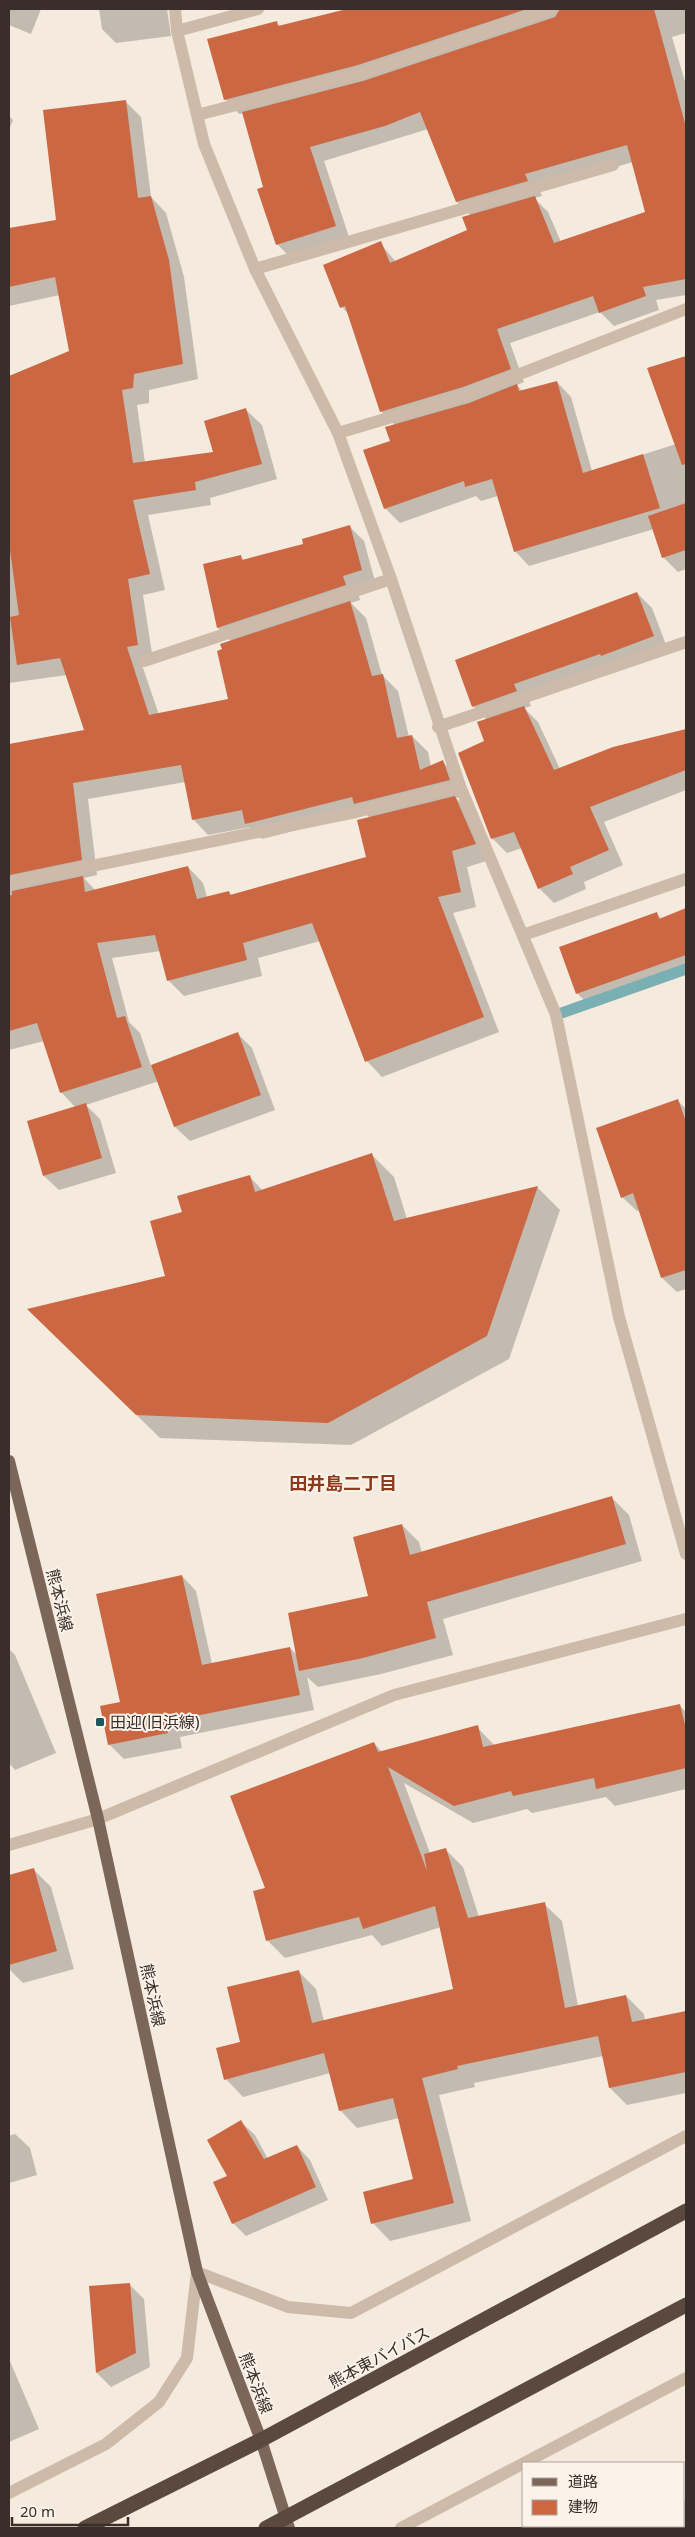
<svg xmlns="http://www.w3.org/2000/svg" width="695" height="2537" viewBox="0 0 695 2537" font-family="'Noto Sans','Noto Sans JP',sans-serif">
<rect width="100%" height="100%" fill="#f4eadd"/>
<path fill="#0003" fill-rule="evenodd" d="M 9,9 L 41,9 L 31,34 L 9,25 Z
M 99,9 L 167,9 L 171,36 L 116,43 L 102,29 Z
M 353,9 L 686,9 L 686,33 L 672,37 L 686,85 L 686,180 L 652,194 L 633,162 L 539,189 L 542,196 L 534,198 L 548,212 L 561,242 L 676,221 L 686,253 L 686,295 L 656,300 L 659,310 L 614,326 L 600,312 L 510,343 L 524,382 L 517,385 L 523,392 L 557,382 L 571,397 L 592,471 L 676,444 L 649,369 L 686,357 L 686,569 L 678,572 L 663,557 L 654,529 L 529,566 L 515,551 L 498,496 L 481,501 L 476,496 L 400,523 L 385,508 L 392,442 L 396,426 L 381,411 L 350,316 L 342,307 L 324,266 L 380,243 L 396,262 L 468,231 L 471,216 L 457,202 L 428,129 L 324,161 L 350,240 L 292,259 L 277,244 L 265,188 L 244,113 L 239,114 L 225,99 L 276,22 L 281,27 Z
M 126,102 L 141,117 L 151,197 L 166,213 L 184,277 L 198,379 L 149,390 L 149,403 L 137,405 L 145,463 L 214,453 L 246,410 L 262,425 L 277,479 L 210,498 L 211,505 L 148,515 L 165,590 L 143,595 L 153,660 L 141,662 L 159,715 L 229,700 L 223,650 L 232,642 L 218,628 L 240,556 L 244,560 L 305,545 L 350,527 L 364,541 L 376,585 L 357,590 L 360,600 L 351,603 L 366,618 L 382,675 L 398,691 L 409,737 L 412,736 L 428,752 L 431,767 L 442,761 L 458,777 L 464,796 L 456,798 L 471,813 L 490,860 L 467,867 L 476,907 L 453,913 L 499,1032 L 382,1077 L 367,1061 L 320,941 L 258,958 L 262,976 L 184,996 L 168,980 L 161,951 L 112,958 L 129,1022 L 140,1033 L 151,1066 L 238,1034 L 252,1048 L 275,1110 L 190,1141 L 175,1127 L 159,1081 L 86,1105 L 100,1119 L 116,1173 L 59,1190 L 44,1176 L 76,1108 L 61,1092 L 44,1041 L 9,1050 L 9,745 L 86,731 L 67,675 L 9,683 L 9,548 L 11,548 L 9,535 L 9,378 L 70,352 L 60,295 L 9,306 L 9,229 L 57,221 ZM 185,782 L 193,819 L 208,835 L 250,827 L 262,839 L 365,813 L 370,818 L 367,857 L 232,895 L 229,892 L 207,897 L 203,883 L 188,867 L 96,891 L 84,878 L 97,875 L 88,799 Z
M 9,116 L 13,120 L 9,130 Z
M 637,593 L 652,608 L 668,650 L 528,699 L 531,706 L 524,708 L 538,722 L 560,769 L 614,748 L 686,730 L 686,790 L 604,822 L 623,865 L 584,882 L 586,889 L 554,903 L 539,888 L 522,848 L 507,853 L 492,838 L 486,742 L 487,720 L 473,706 Z
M 686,910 L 686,974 L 592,1008 L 577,993 L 656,913 L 662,919 Z
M 678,1101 L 686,1109 L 686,1289 L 677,1292 L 662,1278 L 640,1210 L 637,1211 L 622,1197 Z
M 371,1154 L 394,1177 L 407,1219 L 538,1188 L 560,1210 L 509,1359 L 351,1445 L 160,1438 L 51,1331 L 167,1277 L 183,1213 L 250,1177 L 263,1191 Z
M 611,1497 L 629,1515 L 642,1561 L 443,1619 L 453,1655 L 381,1674 L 318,1687 L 307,1677 L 314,1710 L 180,1737 L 182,1748 L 124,1759 L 109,1744 L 121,1703 L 182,1576 L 196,1591 L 212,1664 L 290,1648 L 298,1656 L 369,1597 L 402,1525 L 419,1542 L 422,1553 Z
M 9,1649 L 15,1655 L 56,1753 L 15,1770 L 9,1763 Z
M 680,1706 L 686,1712 L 686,1789 L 615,1806 L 606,1797 L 532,1813 L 527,1809 L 473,1823 L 404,1783 L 430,1853 L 445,1849 L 463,1867 L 479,1917 L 544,1904 L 562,1921 L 578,2006 L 626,1996 L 644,2014 L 645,2021 L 686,2012 L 686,2093 L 627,2105 L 610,2088 L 603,2056 L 474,2083 L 475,2087 L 439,2095 L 471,2221 L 390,2241 L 373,2223 L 414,2180 L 399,2118 L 357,2128 L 340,2110 L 330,2073 L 243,2097 L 226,2079 L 241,2043 L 299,1972 L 316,1989 L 324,2021 L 454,1989 L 441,1927 L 382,1946 L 372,1935 L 285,1958 L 267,1940 L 267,1889 L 374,1743 L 382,1752 L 477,1727 L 495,1746 Z
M 33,1869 L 51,1887 L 74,1969 L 23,1983 L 9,1969 L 9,1876 Z
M 241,2122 L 255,2135 L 268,2159 L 297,2146 L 310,2160 L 328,2200 L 246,2236 L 233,2223 L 229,2177 Z
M 15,2134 L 30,2148 L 37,2175 L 9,2183 L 9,2136 Z
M 129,2284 L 144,2299 L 150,2367 L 111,2387 L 97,2373 Z
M 9,2359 L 39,2429 L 9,2442 Z
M 686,2500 L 686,2528 L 633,2528 L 637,2526 L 684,2526 L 684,2501 Z"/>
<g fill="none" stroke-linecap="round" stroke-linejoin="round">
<path stroke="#7aafb3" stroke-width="11" d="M 556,1015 L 686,969"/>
</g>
<path fill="#cc6743" d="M 347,9 L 527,9 L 358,65 L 224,100 L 207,39 L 277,21 L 278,26 Z
M 560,9 L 654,9 L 686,127 L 686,279 L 643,287 L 646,296 L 599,313 L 593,296 L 497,329 L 511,369 L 463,387 L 380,412 L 345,306 L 340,308 L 323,265 L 381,241 L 390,263 L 467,230 L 462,217 L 535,196 L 554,243 L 645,212 L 627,145 L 525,174 L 528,181 L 456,202 L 420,112 L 385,126 L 310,147 L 336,226 L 276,245 L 257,189 L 263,187 L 242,112 L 363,81 L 555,17 Z
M 126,100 L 138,198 L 151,196 L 169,260 L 183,364 L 134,374 L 133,388 L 122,390 L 133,463 L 213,452 L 204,421 L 246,408 L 262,464 L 195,482 L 196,490 L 133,500 L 150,574 L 128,579 L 138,645 L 127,647 L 149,715 L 228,699 L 217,651 L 222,649 L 220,644 L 350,601 L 372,676 L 383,674 L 397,738 L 412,735 L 420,770 L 443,760 L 450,780 L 354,804 L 352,797 L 245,824 L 242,810 L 192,820 L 181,765 L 73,783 L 82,860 L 10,875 L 9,744 L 84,730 L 60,658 L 17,665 L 10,617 L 19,615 L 9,543 L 9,376 L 69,351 L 55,277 L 9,287 L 9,228 L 56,220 L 43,110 Z
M 686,356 L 686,464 L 682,465 L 647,368 Z
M 557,381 L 583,473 L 643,454 L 660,508 L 514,552 L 492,479 L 465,487 L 464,481 L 384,509 L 363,450 L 390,441 L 385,427 L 469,403 L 517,384 L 519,391 Z
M 686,503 L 686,550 L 662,558 L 648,516 Z
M 350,525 L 362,570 L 343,576 L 346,585 L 217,628 L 203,564 L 241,555 L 242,560 L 303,544 L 302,539 Z
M 637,592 L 654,636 L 601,656 L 600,654 L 514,684 L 517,691 L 472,707 L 455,660 Z
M 524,706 L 554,770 L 613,747 L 686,729 L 686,770 L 590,807 L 609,850 L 570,867 L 573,874 L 538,889 L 514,832 L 491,839 L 458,753 L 484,741 L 477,722 Z
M 455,796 L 476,844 L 452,851 L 461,892 L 438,897 L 484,1017 L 365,1062 L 312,923 L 243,943 L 247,960 L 167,981 L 155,935 L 97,943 L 117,1018 L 125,1016 L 142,1067 L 60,1093 L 37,1023 L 9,1031 L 9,896 L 12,895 L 12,891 L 83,876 L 85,892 L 188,866 L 197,899 L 229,891 L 230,895 L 366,857 L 357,820 Z
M 686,908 L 686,955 L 576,994 L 559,947 L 657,912 L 659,919 Z
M 238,1032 L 261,1095 L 174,1127 L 151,1065 Z
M 678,1099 L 686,1122 L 686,1270 L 661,1278 L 633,1193 L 621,1198 L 596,1128 Z
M 86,1103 L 102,1158 L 43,1176 L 27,1121 Z
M 372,1153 L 394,1221 L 538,1186 L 487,1336 L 328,1423 L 136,1415 L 27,1309 L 165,1276 L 150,1221 L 182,1212 L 177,1196 L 250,1175 L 255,1192 Z
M 612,1496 L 626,1544 L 427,1602 L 436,1638 L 363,1658 L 299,1671 L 288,1613 L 368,1596 L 353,1537 L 402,1524 L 410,1555 Z
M 182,1575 L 202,1665 L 290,1647 L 300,1695 L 166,1722 L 168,1733 L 108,1745 L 100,1706 L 120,1702 L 96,1594 Z
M 680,1704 L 686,1729 L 686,1768 L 596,1789 L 594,1778 L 513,1796 L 511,1791 L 454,1806 L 388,1767 L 427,1871 L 424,1854 L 446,1848 L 468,1918 L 545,1902 L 565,2008 L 626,1995 L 632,2022 L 686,2011 L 686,2072 L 609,2088 L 598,2036 L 457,2066 L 458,2069 L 422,2078 L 454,2203 L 371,2224 L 363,2192 L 413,2179 L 393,2098 L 339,2111 L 324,2053 L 224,2080 L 216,2048 L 240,2042 L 227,1987 L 299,1970 L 312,2023 L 453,1989 L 435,1906 L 363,1929 L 359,1917 L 266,1941 L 253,1891 L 265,1888 L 230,1796 L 374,1742 L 378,1752 L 478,1725 L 483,1747 Z
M 34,1868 L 57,1951 L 9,1965 L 9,1875 Z
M 241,2120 L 264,2159 L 297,2145 L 316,2187 L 232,2224 L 213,2182 L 227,2176 L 207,2140 Z
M 130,2283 L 136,2353 L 96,2373 L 89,2286 Z"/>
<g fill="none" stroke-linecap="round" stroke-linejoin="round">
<path stroke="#cdbaa8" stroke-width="12" d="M 175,9 L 177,31 L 204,144 L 255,269 L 338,433 L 391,579 L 460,786 L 556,1015 L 619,1317 L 686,1554
M 177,31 L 258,9
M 197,115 L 360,73 L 552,9
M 255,269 L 613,165
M 338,433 L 466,395 L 686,309
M 144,661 L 391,579
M 438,727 L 686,642
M 9,883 L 356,812 L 460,786
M 523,935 L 686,879
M 9,1845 L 98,1819 L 394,1695 L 686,1619
M 524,2463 L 686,2378
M 9,2493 L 106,2444 L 159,2402 L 187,2358 L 197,2272 L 288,2307 L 351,2313 L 686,2136
M 401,2528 L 524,2463"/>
<path stroke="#7c6559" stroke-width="12" d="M 9,1461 L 98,1819 L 197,2272 L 261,2440 L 289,2528"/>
<path stroke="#5b483f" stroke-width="15" d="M 85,2528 L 261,2440 L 686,2211
M 266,2528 L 686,2305"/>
</g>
<rect fill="#1c585d" stroke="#fbf3ea" stroke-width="2" x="95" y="1717" width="10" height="10" rx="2.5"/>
<g text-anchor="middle" stroke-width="4" stroke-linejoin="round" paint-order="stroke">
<g font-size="16" fill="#392e29" stroke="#fbf3ea">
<text transform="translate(60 1600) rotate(76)" y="6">熊本浜線</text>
<text transform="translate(153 1995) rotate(78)" y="6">熊本浜線</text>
<text transform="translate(379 2357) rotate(-28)" y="6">熊本東バイパス</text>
<text transform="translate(256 2383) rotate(69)" y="6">熊本浜線</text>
</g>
<g font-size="16" fill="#392e29" stroke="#fbf3ea" text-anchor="start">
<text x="110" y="1728">田迎(旧浜線)</text>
</g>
<g font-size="18" font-weight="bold" fill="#8d3a1d" stroke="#fbf3ea">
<text x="343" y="1490">田井島二丁目</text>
</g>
</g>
<rect width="695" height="2537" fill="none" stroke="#392e29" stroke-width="20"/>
<rect x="522" y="2462" width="162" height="65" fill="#fbf3ea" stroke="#ada49d"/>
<rect x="532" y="2478" width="25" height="8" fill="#7c6559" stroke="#ada49d"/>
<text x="568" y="2487" font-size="15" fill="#392e29">道路</text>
<rect x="532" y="2500" width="25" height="15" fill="#cc6743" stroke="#ada49d"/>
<text x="568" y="2512" font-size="15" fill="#392e29">建物</text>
<path d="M12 2517v8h116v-8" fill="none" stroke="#392e29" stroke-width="2.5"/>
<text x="20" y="2517" font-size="15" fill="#392e29" stroke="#fbf3ea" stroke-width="4" paint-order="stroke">20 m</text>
</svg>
